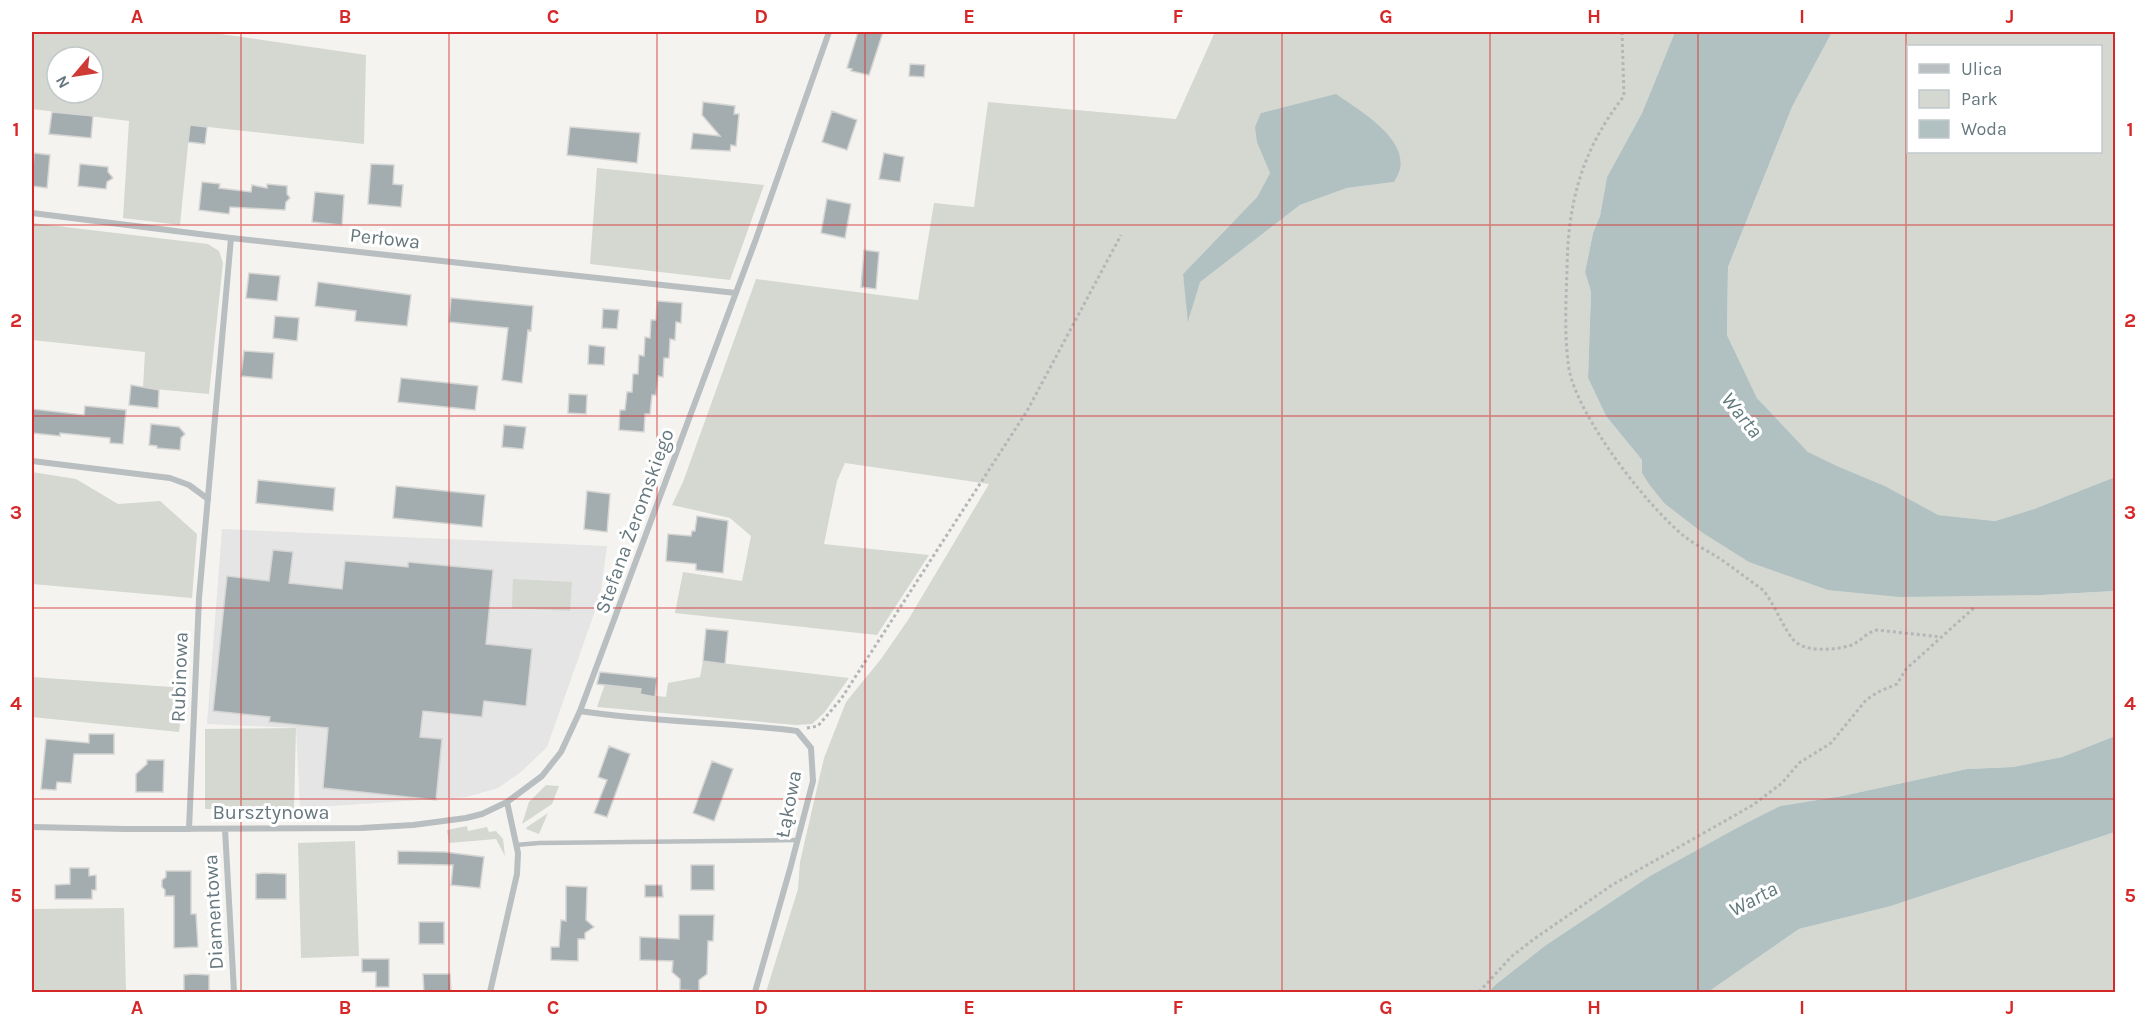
<svg xmlns="http://www.w3.org/2000/svg" width="2147" height="1024" viewBox="0 0 2147 1024" font-family="Karla,sans-serif">
<rect width="100%" height="100%" fill="#f4f3f0"/>
<path fill="#e4e5e4" d="M 222,529 L 607,546 L 600,597 L 547,747 L 521,772 L 498,788 L 467,797 L 300,808 L 296,728 L 207,724 Z"/>
<path fill="#d4d8d0" fill-rule="evenodd" d="M 32,32 L 207,32 L 366,55 L 364,144 L 190,125 L 180,225 L 123,218 L 129,121 L 32,109 ZM 57,57 L 93,57 L 93,93 L 57,93 Z
M 1215,32 L 1675,32 L 1642,113 L 1607,177 L 1600,216 L 1593,233 L 1585,272 L 1591,292 L 1588,378 L 1606,416 L 1642,460 L 1642,473 L 1664,503 L 2042,595 L 2115,591 L 2115,736 L 2062,757 L 2013,767 L 1967,769 L 1842,796 L 1780,806 L 1650,876 L 1546,945 L 1495,985 L 1489,992 L 766,992 L 798,889 L 800,862 L 824,758 L 846,702 L 881,659 L 908,620 L 989,484 L 845,463 L 837,481 L 824,544 L 929,555 L 877,635 L 675,613 L 683,572 L 742,581 L 751,536 L 730,518 L 672,505 L 683,482 L 756,279 L 918,300 L 934,203 L 974,207 L 988,102 L 1176,119 ZM 1287,107 L 1394,182 L 1347,188 L 1300,205 L 1199,282 L 1189,320 L 1183,274 L 1257,197 L 1270,173 L 1265,158 L 1261,113 Z
M 1832,32 L 2115,32 L 2115,477 L 2034,509 L 1995,521 L 1937,515 L 1885,486 L 1838,467 L 1808,452 L 1757,398 L 1727,335 L 1728,267 L 1792,107 ZM 1908,46 L 2100,46 L 2100,152 L 1908,152 Z
M 597,168 L 764,185 L 730,280 L 590,264 Z
M 32,223 L 208,244 L 219,251 L 223,263 L 209,394 L 143,388 L 145,352 L 32,340 Z
M 32,472 L 76,479 L 118,504 L 160,501 L 197,534 L 192,598 L 32,584 Z
M 513,579 L 572,582 L 570,611 L 512,608 Z
M 703,661 L 849,678 L 824,713 L 812,724 L 796,725 L 597,707 L 605,684 L 641,689 L 640,694 L 666,697 L 668,683 L 700,677 Z
M 32,677 L 185,688 L 179,732 L 32,717 Z
M 296,728 L 294,809 L 205,809 L 205,729 Z
M 546,785 L 559,786 L 552,804 L 522,824 L 529,802 Z
M 548,813 L 539,834 L 526,829 L 527,827 Z
M 467,826 L 468,831 L 487,827 L 489,832 L 496,831 L 503,839 L 505,856 L 496,839 L 449,843 L 447,830 Z
M 2115,832 L 2115,992 L 1708,992 L 1799,929 L 1891,906 Z
M 355,841 L 359,956 L 301,958 L 298,843 Z
M 124,908 L 126,992 L 32,992 L 32,909 Z"/>
<path fill="#b1c0c1" d="M 1675,32 L 1832,32 L 1792,107 L 1728,267 L 1727,335 L 1757,398 L 1808,452 L 1839,467 L 1885,486 L 1938,515 L 1995,521 L 2034,509 L 2115,477 L 2115,591 L 2042,595 L 1900,597 L 1828,590 L 1749,562 L 1703,533 L 1664,503 L 1649,484 L 1642,473 L 1642,460 L 1606,416 L 1588,378 L 1591,292 L 1585,272 L 1593,233 L 1600,216 L 1607,177 L 1642,113 Z
M 1336,94 C 1357,109 1407,137 1400,169 C 1399,173 1396,178 1394,182 L 1347,188 L 1300,205 L 1200,282 L 1188,322 L 1183,274 L 1257,197 L 1270,173 L 1257,142 L 1255,127 L 1261,113 Z
M 2115,736 L 2115,832 L 1891,906 L 1799,929 L 1708,992 L 1489,992 L 1495,985 L 1546,945 L 1650,876 L 1737,828 L 1780,806 L 1842,796 L 1967,769 L 2013,767 L 2062,757 Z"/>
<path fill="#a3acaf" stroke="#d5d5d3" stroke-width="1.5" d="M 858,32 L 883,32 L 869,75 L 851,71 L 852,69 L 847,68 Z
M 910,64 L 925,65 L 924,77 L 909,76 Z
M 703,102 L 735,106 L 734,114 L 739,114 L 736,146 L 731,145 L 730,151 L 691,149 L 693,133 L 720,136 L 702,115 Z
M 832,111 L 857,120 L 847,150 L 822,142 Z
M 52,112 L 93,116 L 91,138 L 49,134 Z
M 190,125 L 207,127 L 205,144 L 188,142 Z
M 570,127 L 640,133 L 637,163 L 567,155 Z
M 34,153 L 50,155 L 47,188 L 32,186 Z
M 884,153 L 904,157 L 900,182 L 879,179 Z
M 80,164 L 108,167 L 108,172 L 113,178 L 107,182 L 106,189 L 78,186 Z
M 371,164 L 394,165 L 393,184 L 403,185 L 401,207 L 368,204 Z
M 202,182 L 220,184 L 219,188 L 251,192 L 252,185 L 267,188 L 267,184 L 287,186 L 287,194 L 290,198 L 286,202 L 285,210 L 230,207 L 229,214 L 199,210 Z
M 315,192 L 344,195 L 342,225 L 312,222 Z
M 827,199 L 851,204 L 845,238 L 821,233 Z
M 864,250 L 879,252 L 876,289 L 861,287 Z
M 249,273 L 280,276 L 277,301 L 246,298 Z
M 318,282 L 411,295 L 407,326 L 355,321 L 356,311 L 315,306 Z
M 451,298 L 533,306 L 531,331 L 528,330 L 522,383 L 502,380 L 508,328 L 449,322 Z
M 657,301 L 682,303 L 681,323 L 676,322 L 675,340 L 670,339 L 669,358 L 664,358 L 663,377 L 658,376 L 656,395 L 652,395 L 650,414 L 645,414 L 644,432 L 619,430 L 620,410 L 625,410 L 627,392 L 632,392 L 633,374 L 638,374 L 639,355 L 644,356 L 645,337 L 650,338 L 651,320 L 656,320 Z
M 603,309 L 619,310 L 617,329 L 602,328 Z
M 275,316 L 299,318 L 297,341 L 273,338 Z
M 589,345 L 605,347 L 604,365 L 588,364 Z
M 244,351 L 274,353 L 272,379 L 241,376 Z
M 401,378 L 478,386 L 475,410 L 398,402 Z
M 131,385 L 159,390 L 158,408 L 129,405 Z
M 569,394 L 587,395 L 586,414 L 568,413 Z
M 85,406 L 126,410 L 123,444 L 110,443 L 110,438 L 60,433 L 60,436 L 32,433 L 32,409 L 84,415 Z
M 151,424 L 179,427 L 185,434 L 181,438 L 180,450 L 157,448 L 157,446 L 149,445 Z
M 504,425 L 526,427 L 523,449 L 502,447 Z
M 258,480 L 335,488 L 333,511 L 256,503 Z
M 396,486 L 485,495 L 482,527 L 393,518 Z
M 587,491 L 610,494 L 607,532 L 584,529 Z
M 697,516 L 728,521 L 723,573 L 696,570 L 696,564 L 666,561 L 668,534 L 691,536 L 692,531 L 695,531 Z
M 273,550 L 293,552 L 289,583 L 342,589 L 345,561 L 408,567 L 408,562 L 493,570 L 486,644 L 532,649 L 526,706 L 484,701 L 482,717 L 423,711 L 420,737 L 442,739 L 436,800 L 323,788 L 328,728 L 269,722 L 270,717 L 213,711 L 227,576 L 269,581 Z
M 706,629 L 728,631 L 725,664 L 703,661 Z
M 600,672 L 657,678 L 655,697 L 640,694 L 641,689 L 597,684 Z
M 89,734 L 114,734 L 114,754 L 74,754 L 71,783 L 57,782 L 56,790 L 41,789 L 46,739 L 89,743 Z
M 609,746 L 630,754 L 607,817 L 594,813 L 607,780 L 598,777 Z
M 147,760 L 164,760 L 163,792 L 136,792 L 136,774 L 147,764 Z
M 712,761 L 733,769 L 714,821 L 693,813 Z
M 398,851 L 445,852 L 484,857 L 480,888 L 451,885 L 453,865 L 398,864 Z
M 691,865 L 714,865 L 714,890 L 691,890 Z
M 70,868 L 89,868 L 89,876 L 96,875 L 96,890 L 92,890 L 92,899 L 55,899 L 55,885 L 70,884 Z
M 166,871 L 191,871 L 191,914 L 196,914 L 198,947 L 174,948 L 174,896 L 165,896 L 165,890 L 162,887 L 162,880 L 166,877 Z
M 264,873 L 286,874 L 286,899 L 256,899 L 256,874 Z
M 645,885 L 662,885 L 663,897 L 645,897 Z
M 566,886 L 587,887 L 586,920 L 594,927 L 585,933 L 585,939 L 578,939 L 578,961 L 551,960 L 551,947 L 559,947 L 561,920 L 566,921 Z
M 679,915 L 714,915 L 713,941 L 708,941 L 707,974 L 699,980 L 699,991 L 680,990 L 680,979 L 672,972 L 673,961 L 640,960 L 640,937 L 679,939 Z
M 419,922 L 444,922 L 444,944 L 419,944 Z
M 362,959 L 389,959 L 389,987 L 376,987 L 376,972 L 362,972 Z
M 193,974 L 209,975 L 209,993 L 184,993 L 184,975 Z
M 423,974 L 450,974 L 451,993 L 424,993 Z"/>
<g fill="none" stroke-linecap="round" stroke-linejoin="round">
<path stroke="#b3b7b8" stroke-width="3" stroke-dasharray="3 3" stroke-linecap="butt" d="M 1622,32 L 1624,96 C 1582,150 1568,201 1567,269 C 1566,302 1564,336 1569,369 C 1578,417 1646,505 1684,536 C 1695,545 1710,552 1722,560 C 1736,570 1749,580 1763,590 C 1775,605 1780,622 1792,638 C 1802,653 1833,650 1849,646 C 1860,643 1866,632 1877,630 L 1941,637
M 807,728 L 818,726 L 841,699 L 1027,411 L 1121,235
M 1479,992 L 1512,956 L 1534,939 L 1612,885 L 1753,805 L 1782,783 L 1799,763 L 1831,743 L 1866,700 L 1878,692 L 1897,684 L 1906,669 L 1976,606"/>
<path stroke="#b9bec0" stroke-width="4.5" d="M 516,845 L 539,843 L 798,840"/>
<path stroke="#b9bec0" stroke-width="6" d="M 32,213 L 231,238 L 736,293
M 32,461 L 170,478 L 189,485 L 208,499
M 580,711 C 652,722 725,722 797,731 L 811,748 L 813,781 L 790,869 L 755,992
M 32,827 L 125,829 L 361,828 L 413,825 L 466,818 L 482,814 L 507,802 L 542,776 L 561,752 L 580,711 L 756,239 L 829,32
M 189,829 L 199,598 L 231,238
M 225,829 L 234,992
M 490,992 L 517,874 L 518,853 L 507,802"/>
</g>
<path fill="none" stroke="#d62828" stroke-width="1.5" stroke-opacity="0.55" d="M 241,32 L 241,992M 449,32 L 449,992M 657,32 L 657,992M 865,32 L 865,992M 1074,32 L 1074,992M 1282,32 L 1282,992M 1490,32 L 1490,992M 1698,32 L 1698,992M 1906,32 L 1906,992M 32,225 L 2116,225M 32,416 L 2116,416M 32,608 L 2116,608M 32,799 L 2116,799"/>
<g text-anchor="middle" stroke-width="6" stroke-linejoin="round" paint-order="stroke">
<g font-size="20" fill="#66787e" stroke="#fff">
<text transform="translate(385 238) rotate(6)" y="7">Perłowa</text>
<text transform="translate(634 521) rotate(-70)" y="7">Stefana Żeromskiego</text>
<text transform="translate(179 677) rotate(-88)" y="7">Rubinowa</text>
<text transform="translate(788 804) rotate(-79)" y="7">Łąkowa</text>
<text x="271" y="819">Bursztynowa</text>
<text transform="translate(213 912) rotate(-93)" y="7">Diamentowa</text>
</g>
<g font-size="21" font-style="italic" fill="#627a7b" stroke="#fff">
<text transform="translate(1742 415) rotate(51)" y="7">Warta</text>
<text transform="translate(1753 899) rotate(-28)" y="7">Warta</text>
</g>
</g>
<rect width="2147" height="1024" fill="none" stroke="#ffffff" stroke-width="66"/>
<rect x="1907" y="45" width="195" height="108" fill="#ffffff" stroke="#c2c9cb" stroke-width="1.5"/>
<rect x="1919" y="64" width="30" height="9" fill="#b9bec0" stroke="#c2c9cb" stroke-width="1.5"/>
<text x="1961" y="75" font-size="18" fill="#66787e">Ulica</text>
<rect x="1919" y="90" width="30" height="18" fill="#d4d8d0" stroke="#c2c9cb" stroke-width="1.5"/>
<text x="1961" y="105" font-size="18" fill="#66787e">Park</text>
<rect x="1919" y="120" width="30" height="18" fill="#b1c0c1" stroke="#c2c9cb" stroke-width="1.5"/>
<text x="1961" y="135" font-size="18" fill="#66787e">Woda</text>
<g transform="translate(75 75) rotate(241)"><circle r="28" fill="#ffffff" stroke="#c2c9cb" stroke-width="1.5"/>
<path d="M0-4.5L10 22L0 15L-10 22Z" fill="#ce3a36"/>
<text y="-9" font-size="16" font-weight="bold" text-anchor="middle" fill="#66787e">N</text>
</g>
<rect x="33" y="33" width="2081" height="958" fill="none" stroke="#d62828" stroke-width="2"/>
<g font-size="20" text-anchor="middle" font-weight="bold" fill="#d62828">
<text x="137" y="23">A</text>
<text x="345" y="23">B</text>
<text x="553" y="23">C</text>
<text x="761" y="23">D</text>
<text x="969" y="23">E</text>
<text x="1178" y="23">F</text>
<text x="1386" y="23">G</text>
<text x="1594" y="23">H</text>
<text x="1802" y="23">I</text>
<text x="2010" y="23">J</text>
<text x="16" y="136">1</text>
<text x="2130" y="136">1</text>
<text x="16" y="327">2</text>
<text x="2130" y="327">2</text>
<text x="16" y="519">3</text>
<text x="2130" y="519">3</text>
<text x="16" y="710">4</text>
<text x="2130" y="710">4</text>
<text x="16" y="902">5</text>
<text x="2130" y="902">5</text>
<text x="137" y="1014">A</text>
<text x="345" y="1014">B</text>
<text x="553" y="1014">C</text>
<text x="761" y="1014">D</text>
<text x="969" y="1014">E</text>
<text x="1178" y="1014">F</text>
<text x="1386" y="1014">G</text>
<text x="1594" y="1014">H</text>
<text x="1802" y="1014">I</text>
<text x="2010" y="1014">J</text>
</g>
</svg>
